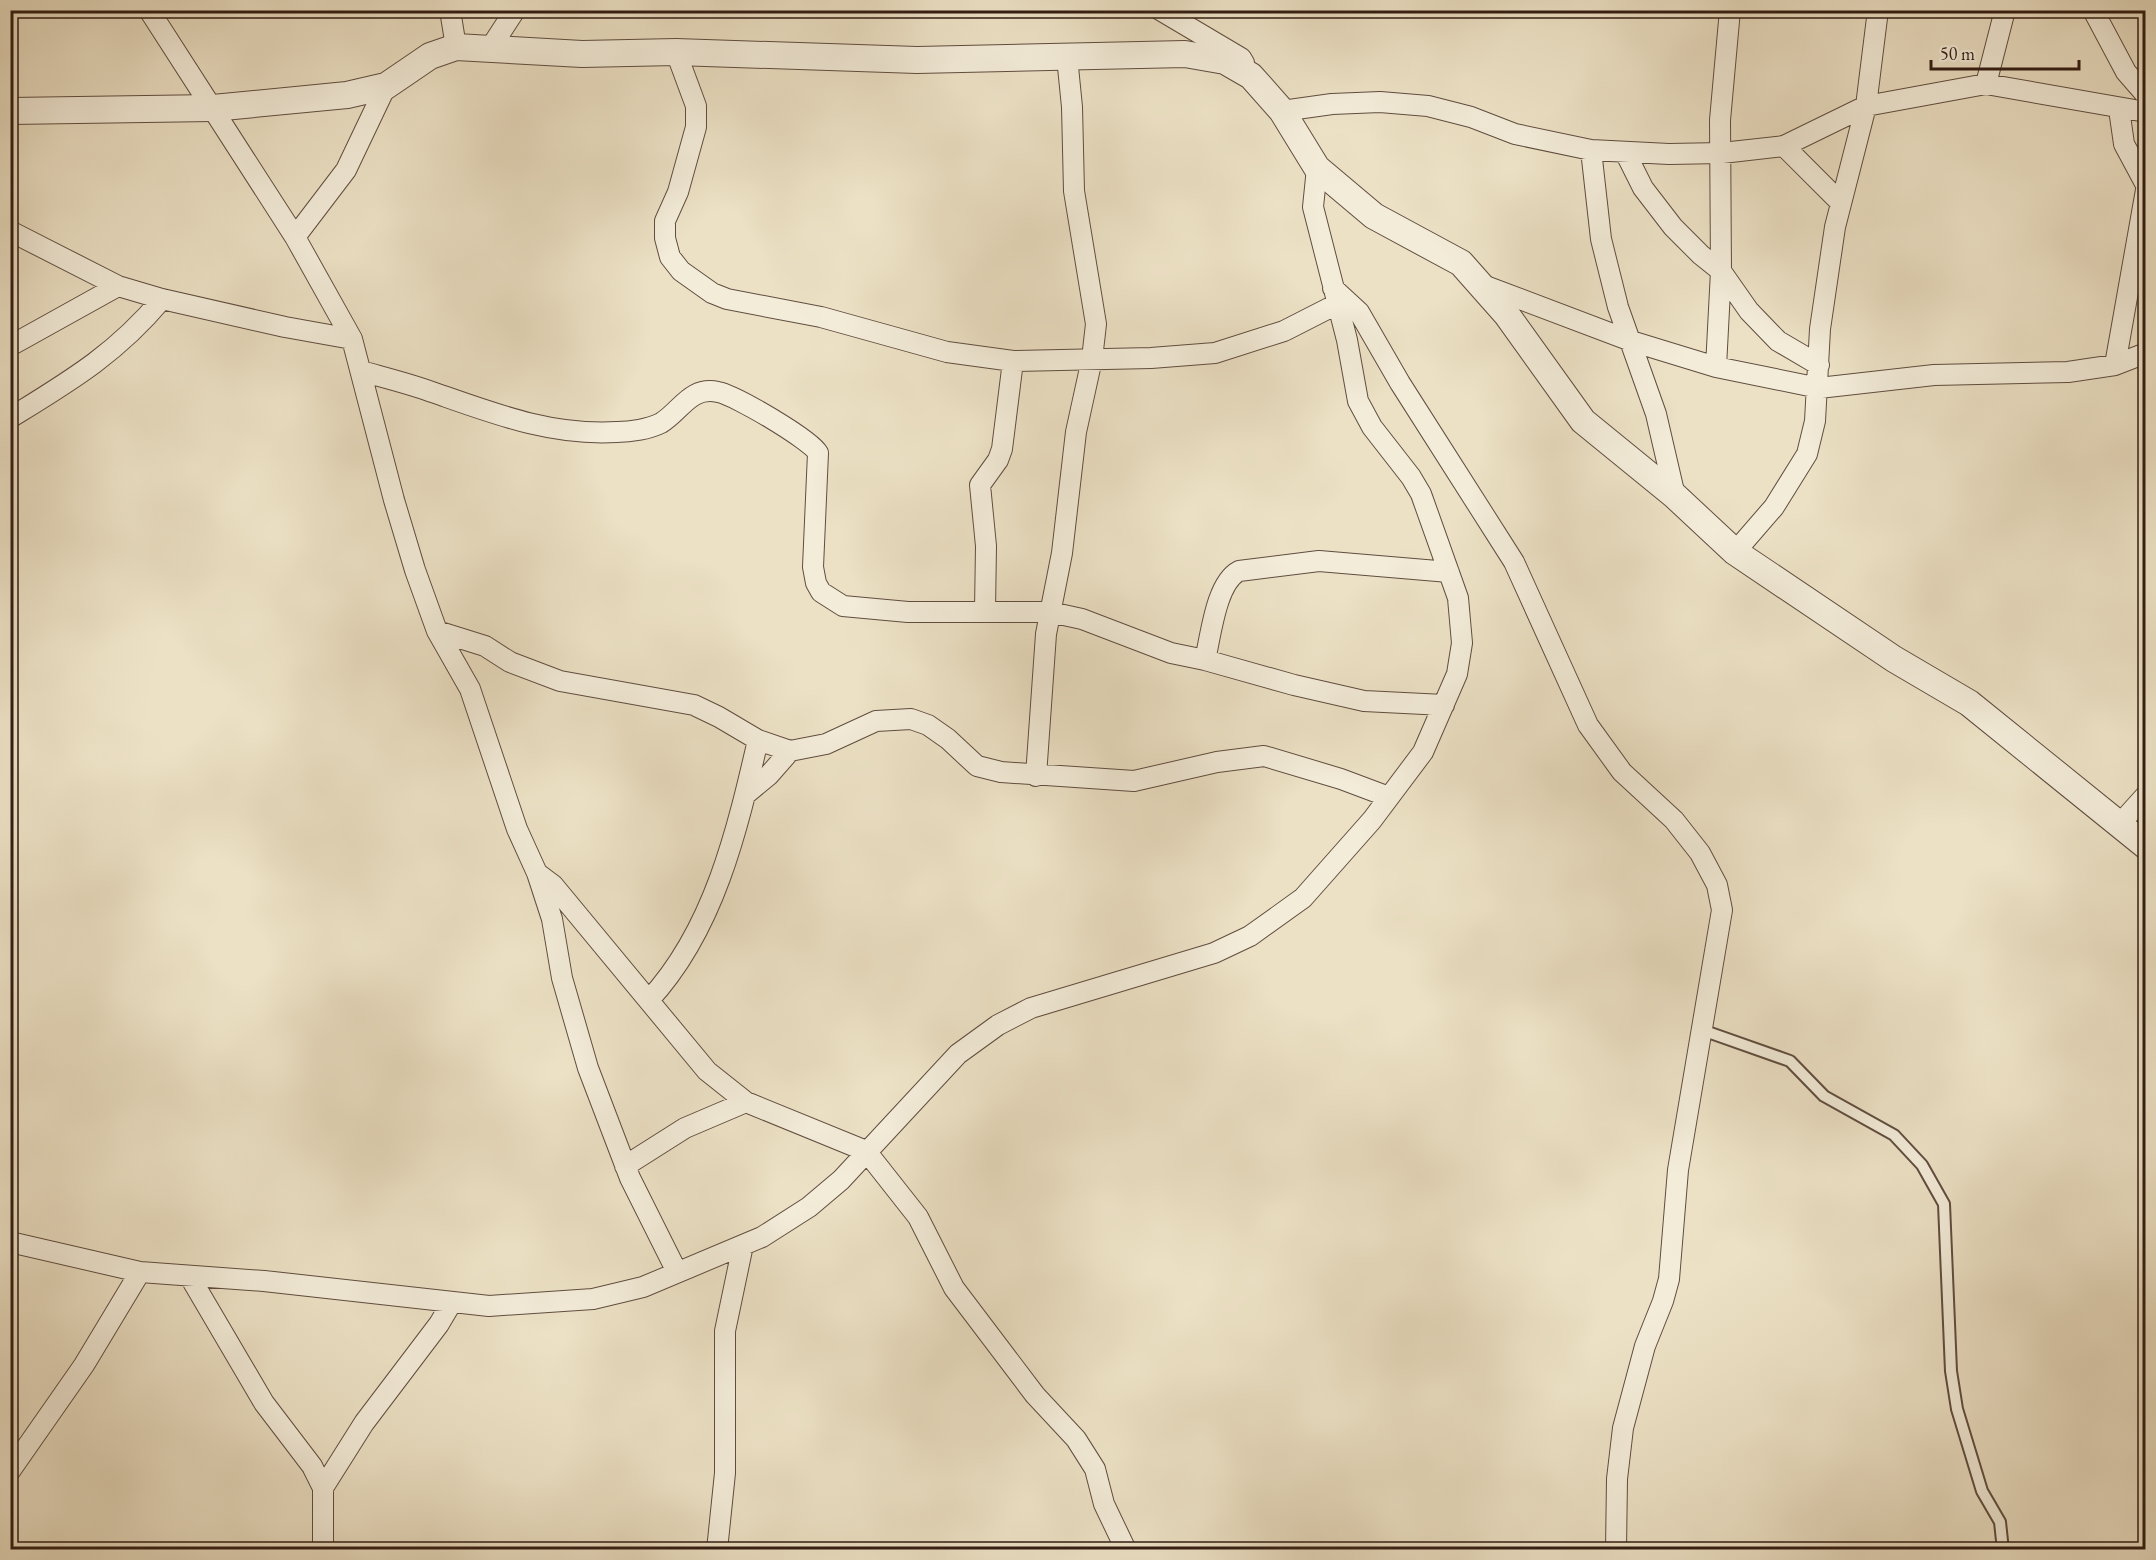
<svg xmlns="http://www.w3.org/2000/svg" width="2156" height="1560" viewBox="0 0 2156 1560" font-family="'EB Garamond',serif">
<rect width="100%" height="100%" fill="#ece1c5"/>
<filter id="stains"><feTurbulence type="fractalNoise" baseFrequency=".00333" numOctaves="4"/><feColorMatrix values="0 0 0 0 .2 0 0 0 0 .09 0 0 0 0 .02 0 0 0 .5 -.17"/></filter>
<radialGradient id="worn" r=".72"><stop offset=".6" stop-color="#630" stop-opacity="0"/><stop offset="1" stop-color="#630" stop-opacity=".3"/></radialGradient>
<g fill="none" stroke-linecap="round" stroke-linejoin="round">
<defs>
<path id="service" d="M 1702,1030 L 1790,1061 L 1824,1096 L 1894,1135 L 1922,1165 L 1944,1204 L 1951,1371 L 1957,1409 L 1982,1491 L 2000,1522 L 2003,1550"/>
<path id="minor" d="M 149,10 L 295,237 L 352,339 L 394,500 L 415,570 L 437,631 L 470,689 L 517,829 L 537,873 L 552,919 L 562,978 L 588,1068 L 630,1178 L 677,1272
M 450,10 L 456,47
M 1160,10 L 1241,58 L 1244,63
M 2093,10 L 2126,72 L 2146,95
M 491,47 L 515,10
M 676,52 L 696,106 L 696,127 L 678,192 L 665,221 L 665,238 L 670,257 L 681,271 L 712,293 L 727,299 L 821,317 L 947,352 L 1013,361 L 1151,358 L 1215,353 L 1284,331 L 1337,304
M 1986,84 L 2005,10
M 2119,109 L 2124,144 L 2146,185
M 1282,111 L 1332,104 L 1380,102 L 1428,106 L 1471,117 L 1515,134 L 1591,150 L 1669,154 L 1722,153 L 1784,146 L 1866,106 L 1986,84 L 2146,112
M 1784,146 L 1841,203
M 1591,150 L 1601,239 L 1618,307 L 1656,414 L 1675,496
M 1625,152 L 1643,188 L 1673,227 L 1701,255 L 1721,271 L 1749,311 L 1778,341 L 1819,365
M 10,231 L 118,286 L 162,299 L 285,327 L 352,339
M 295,237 L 346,170 L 386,86
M 1483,285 L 1631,341 L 1716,367 L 1819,388 L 1934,375 L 2068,372 L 2115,365 L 2146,353
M 1333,288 L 1359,312 L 1400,383 L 1514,562 L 1588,725 L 1622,772 L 1674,820 L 1700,853 L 1717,885 L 1722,910 L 1678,1170 L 1669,1279 L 1663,1301 L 1645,1346 L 1623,1428 L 1617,1479 L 1616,1550
M 10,346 L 118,286
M 2115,365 L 2146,190
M 1716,367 L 1721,271 L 1720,120 L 1730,10
M 361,371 C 386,378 411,384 435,393 C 495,414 552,436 617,432 C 631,432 649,429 661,423 C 681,411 690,386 718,392 C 735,395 811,440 818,453 L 813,567 L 816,583 L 821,592 L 843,606 L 908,612 L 1050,612 L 1082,619 L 1171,653 L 1205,660 L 1294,685 L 1364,701 L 1444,705
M 10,418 C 70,381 116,354 162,299
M 1735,552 L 1774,507 L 1807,454 L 1815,421 L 1820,329 L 1835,227 L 1866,106 L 1878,10
M 985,610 L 986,546 L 980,485 L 998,460 L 1002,449 L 1013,361
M 437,631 L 485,646 L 510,662 L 560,681 L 694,705 L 719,717 L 758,740 L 790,751 L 826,744 L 876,721 L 911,719 L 928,725 L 948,739 L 977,766 L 1001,772 L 1134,781 L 1217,762 L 1264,756 L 1341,779 L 1389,797
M 1205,660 C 1211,635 1216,583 1239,571 L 1319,561 L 1449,572
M 1036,776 L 1046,634 L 1062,553 L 1076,432 L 1092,359 L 1096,324 L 1074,191 L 1072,107 L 1067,57
M 746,794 L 769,775 L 790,751
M 2118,826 L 2146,795
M 537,873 L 553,885 L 707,1071 L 746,1102 L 866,1151 L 918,1217 L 954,1288 L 1035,1395 L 1076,1439 L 1095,1469 L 1104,1504 L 1126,1550
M 649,1000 C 714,930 737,831 758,740
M 625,1166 L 685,1128 L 746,1102
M 10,1242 L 140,1272 L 264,1281 L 489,1306 L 593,1299 L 643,1287 L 762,1237 L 809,1207 L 841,1180 L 958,1054 L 998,1025 L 1031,1008 L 1214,953 L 1250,936 L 1303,898 L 1372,820 L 1423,752 L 1457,674 L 1462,643 L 1458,598 L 1421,494 L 1411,477 L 1372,427 L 1358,401 L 1347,340 L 1313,207 L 1317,168
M 190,1277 L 264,1403 L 312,1466 L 323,1488 L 323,1550
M 10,1471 L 84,1365 L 140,1272
M 323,1488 L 364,1423 L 439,1324 L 452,1302
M 717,1550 L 725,1473 L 725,1331 L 743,1245"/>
<path id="tertiary" d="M 10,111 L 213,108 L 347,95 L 386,86 L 430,56 L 456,47 L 582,54 L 676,52 L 917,60 L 1185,54 L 1225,61 L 1251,76 L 1282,111 L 1317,168 L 1374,216 L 1461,263 L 1507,315 L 1583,421 L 1675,496 L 1735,552 L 1894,659 L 1969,703 L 2146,846"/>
</defs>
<use href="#service" stroke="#604d40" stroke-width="14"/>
<use href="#minor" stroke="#604d40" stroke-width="22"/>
<use href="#tertiary" stroke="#604d40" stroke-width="28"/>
<use href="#service" stroke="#f3ecd9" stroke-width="10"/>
<use href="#minor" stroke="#f3ecd9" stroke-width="20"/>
<use href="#tertiary" stroke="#f3ecd9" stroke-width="26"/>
</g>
<rect width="2156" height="1560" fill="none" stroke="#ece1c5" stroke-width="36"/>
<rect x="12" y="12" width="2132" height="1536" fill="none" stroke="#321c13" stroke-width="3"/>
<rect x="18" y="18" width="2120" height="1524" fill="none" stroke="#321c13" stroke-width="1.5"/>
<path d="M1931 60v9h148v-9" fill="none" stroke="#321c13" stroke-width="3"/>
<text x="1940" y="60" font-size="18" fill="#321c13" stroke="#f3ecd9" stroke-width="4.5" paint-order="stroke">50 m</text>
<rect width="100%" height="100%" filter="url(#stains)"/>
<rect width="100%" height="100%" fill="url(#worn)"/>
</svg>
